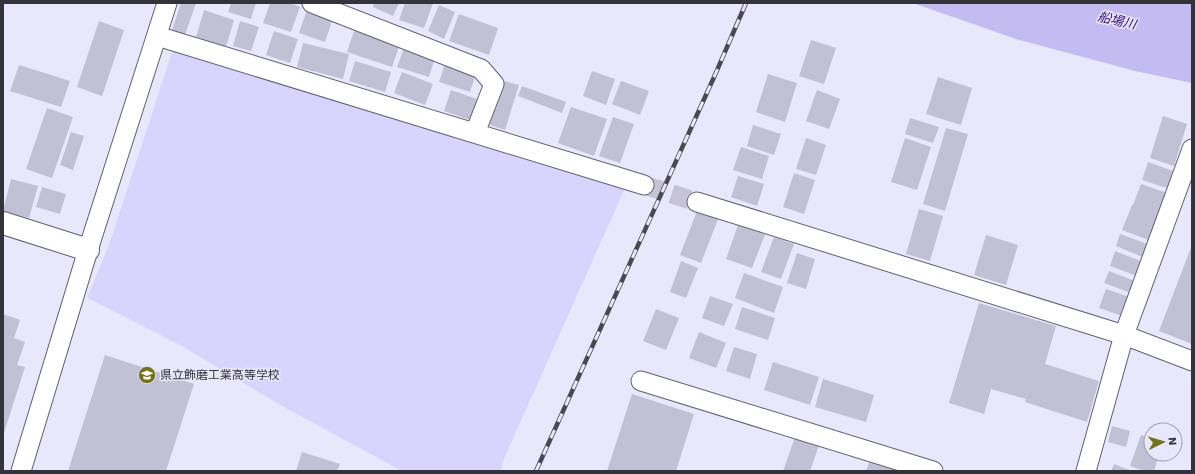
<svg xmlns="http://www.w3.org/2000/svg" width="1195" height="474" viewBox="0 0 1195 474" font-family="'Work Sans','Noto Sans JP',sans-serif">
<rect width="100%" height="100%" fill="#e9e7fb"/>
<path fill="#d9d4fd" d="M 173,49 L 626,186 L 503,461 L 501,471 L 402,471 L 282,406 L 180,345 L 87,298 L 109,245 Z"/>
<path fill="#c3bbf1" d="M 913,3 L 1192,3 L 1192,83 L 1135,71 L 1016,39 Z"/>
<path fill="#c2c0d4" d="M 181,3 L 196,3 L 185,35 L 172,30 Z
M 231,3 L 256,3 L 251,19 L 228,12 Z
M 270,3 L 290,3 L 300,7 L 291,32 L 263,23 Z
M 374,3 L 399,3 L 393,16 L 373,7 Z
M 405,3 L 433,3 L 424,28 L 399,20 Z
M 439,5 L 455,12 L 444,39 L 428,31 Z
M 204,10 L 234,20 L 226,47 L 196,37 Z
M 307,10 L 333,18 L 325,42 L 299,33 Z
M 459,14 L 498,28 L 489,55 L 449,41 Z
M 99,21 L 124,30 L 102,96 L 77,87 Z
M 240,21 L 259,27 L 251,51 L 233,46 Z
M 355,28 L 400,44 L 392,67 L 347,52 Z
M 274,31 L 298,39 L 290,63 L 266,55 Z
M 811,40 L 836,48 L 824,84 L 799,76 Z
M 303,43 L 349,54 L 343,79 L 297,67 Z
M 404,48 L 435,58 L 429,77 L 397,67 Z
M 355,61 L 391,72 L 385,92 L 349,81 Z
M 445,64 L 476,74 L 470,92 L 439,82 Z
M 19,65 L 70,81 L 61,107 L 10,91 Z
M 592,71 L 615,79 L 606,105 L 583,96 Z
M 402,72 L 433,84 L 425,105 L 394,93 Z
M 768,74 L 797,83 L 785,122 L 756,112 Z
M 938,77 L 972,88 L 961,125 L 926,114 Z
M 501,80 L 519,85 L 505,130 L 487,124 Z
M 621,81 L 649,91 L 640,115 L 612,104 Z
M 522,86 L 566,102 L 562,113 L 518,96 Z
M 451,90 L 477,99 L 470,120 L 444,111 Z
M 817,90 L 840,99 L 829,129 L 806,121 Z
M 571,107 L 607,119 L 594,156 L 558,143 Z
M 47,108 L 73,117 L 52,178 L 26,169 Z
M 1163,116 L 1187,124 L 1174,166 L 1150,158 Z
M 613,117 L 634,124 L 620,163 L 599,156 Z
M 910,118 L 939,127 L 933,143 L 905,134 Z
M 753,125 L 781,134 L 774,155 L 747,146 Z
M 946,128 L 968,134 L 945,211 L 923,204 Z
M 71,132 L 84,136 L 73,170 L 60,165 Z
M 806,138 L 826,145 L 816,175 L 796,169 Z
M 905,138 L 931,147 L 917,190 L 891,182 Z
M 741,147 L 769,156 L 762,179 L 733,170 Z
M 1148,162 L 1173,171 L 1167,188 L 1142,180 Z
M 794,173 L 815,180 L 804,214 L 783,207 Z
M 738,176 L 764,184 L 757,206 L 731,197 Z
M 11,179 L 38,186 L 29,218 L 3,211 Z
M 1141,184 L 1167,193 L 1151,241 L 1122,230 L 1132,205 L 1133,205 Z
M 42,187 L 66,194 L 60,214 L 36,207 Z
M 919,209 L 943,216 L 930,261 L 906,254 Z
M 697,211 L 718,219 L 701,263 L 680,255 Z
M 739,222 L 766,232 L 752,268 L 726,259 Z
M 1120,234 L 1150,245 L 1145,258 L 1116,246 Z
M 986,235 L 1018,245 L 1006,285 L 974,275 Z
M 774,237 L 794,244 L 781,279 L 761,272 Z
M 1192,245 L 1192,344 L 1159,331 Z
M 1115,251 L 1143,262 L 1137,276 L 1110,266 Z
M 797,253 L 815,259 L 806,289 L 787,283 Z
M 681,261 L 698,268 L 686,298 L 670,292 Z
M 1109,271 L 1135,281 L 1131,293 L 1104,283 Z
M 744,273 L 783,287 L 774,313 L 735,298 Z
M 1106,289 L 1129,297 L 1122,316 L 1099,308 Z
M 710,296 L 733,304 L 724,326 L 702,318 Z
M 979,303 L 1056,326 L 1045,364 L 1099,381 L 1087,422 L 1025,402 L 1026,399 L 991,389 L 984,414 L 949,403 Z
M 742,307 L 775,318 L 768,340 L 735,329 Z
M 656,309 L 679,318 L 666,350 L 643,341 Z
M 3,314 L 20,320 L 14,338 L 25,342 L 17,365 L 25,367 L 3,436 Z
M 699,332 L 726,343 L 716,368 L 689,358 Z
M 734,347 L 757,354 L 750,379 L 726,371 Z
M 105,355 L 194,384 L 166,471 L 68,471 Z
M 773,362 L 819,377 L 810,405 L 764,390 Z
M 823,379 L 874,395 L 866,422 L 815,407 Z
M 632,394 L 694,414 L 676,471 L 607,471 Z
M 1112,426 L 1130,431 L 1126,447 L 1108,442 Z
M 1141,435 L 1151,438 L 1151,454 L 1159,454 L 1154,471 L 1144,471 L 1130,466 Z
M 795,437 L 819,445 L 810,471 L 783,471 Z
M 302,452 L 340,464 L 337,471 L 296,471 Z
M 870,460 L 900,471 L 866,471 Z
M 1114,464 L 1132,471 L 1111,471 Z"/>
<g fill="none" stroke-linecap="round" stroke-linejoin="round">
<path stroke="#c5c3d5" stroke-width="19" stroke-dasharray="19 10" stroke-linecap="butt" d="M 644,185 L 697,202"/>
<defs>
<path id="street" d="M 312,3 L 481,69 L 494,84 L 475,133
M 157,36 L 644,185
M 697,202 L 1124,335 L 1192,361
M 641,381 L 933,471
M 21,471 L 88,250 L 167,3
M 1086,471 L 1124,335 L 1192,149"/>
<path id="secondary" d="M 3,223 L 88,250"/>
</defs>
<use href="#street" stroke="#626071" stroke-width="21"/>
<use href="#secondary" stroke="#626071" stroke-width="24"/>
<use href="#street" stroke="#fff" stroke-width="19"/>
<use href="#secondary" stroke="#fff" stroke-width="22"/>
<defs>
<path id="rail" d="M 536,471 L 715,75 L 746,3"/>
</defs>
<use href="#rail" stroke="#4a4952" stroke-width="4.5"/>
<use href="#rail" stroke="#e9e7fb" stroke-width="3" stroke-dasharray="9" stroke-linecap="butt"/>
</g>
<defs>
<symbol id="school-disc" viewBox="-11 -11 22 22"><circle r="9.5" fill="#71731a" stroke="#e9e7fb"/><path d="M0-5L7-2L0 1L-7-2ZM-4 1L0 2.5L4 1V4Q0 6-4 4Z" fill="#fff"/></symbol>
</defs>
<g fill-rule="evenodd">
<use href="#school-disc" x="137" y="365" width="20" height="20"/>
</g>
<g text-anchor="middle" stroke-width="3" stroke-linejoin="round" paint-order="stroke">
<g font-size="12" fill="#34333b" stroke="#e9e7fb" text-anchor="start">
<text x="160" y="379">県立飾磨工業高等学校</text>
</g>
<g font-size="13" font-style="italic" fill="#320771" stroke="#e9e7fb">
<text transform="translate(1117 20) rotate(13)" y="5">船場川</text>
</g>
</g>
<rect width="1195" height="474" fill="none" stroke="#34333b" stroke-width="8"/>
<g transform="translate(1163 442) rotate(85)"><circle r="19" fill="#e9e7fb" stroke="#a19fae"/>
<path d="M0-3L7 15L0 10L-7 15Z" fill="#71731a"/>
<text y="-6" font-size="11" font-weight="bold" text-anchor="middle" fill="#34333b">N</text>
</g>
</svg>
